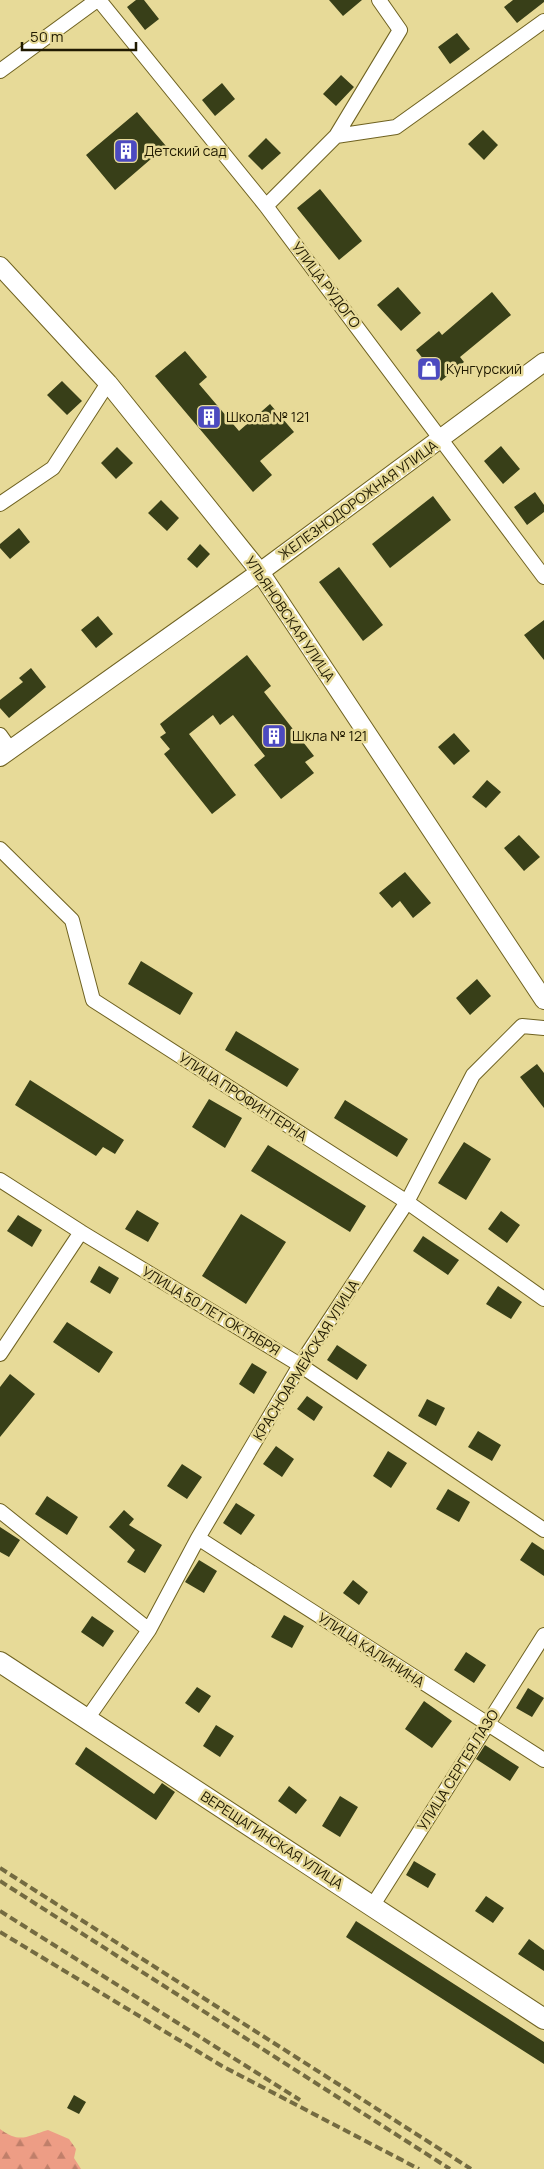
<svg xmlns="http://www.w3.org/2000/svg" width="544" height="2169" viewBox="0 0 544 2169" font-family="Manrope,sans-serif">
<defs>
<pattern id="forest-firs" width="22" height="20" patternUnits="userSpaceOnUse" patternTransform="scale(1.25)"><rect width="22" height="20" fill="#ed9d85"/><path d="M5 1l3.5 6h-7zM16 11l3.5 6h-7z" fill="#c07f6a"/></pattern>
</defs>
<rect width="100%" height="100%" fill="#e7da98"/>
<path fill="url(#forest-firs)" d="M 0,2129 C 20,2144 27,2136 48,2130 L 69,2139 L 76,2149 L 74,2158 L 81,2169 L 0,2169 Z"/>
<path fill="#383f18" d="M 136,0 L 144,0 L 159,19 L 145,30 L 127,7 Z
M 329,0 L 362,0 L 343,16 Z
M 513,0 L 544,0 L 544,2 L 517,23 L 504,7 Z
M 457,33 L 470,49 L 450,64 L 438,47 Z
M 341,75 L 354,87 L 336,106 L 323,94 Z
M 222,83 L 235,99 L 215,116 L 202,100 Z
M 137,112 L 166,146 L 115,190 L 86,155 Z
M 483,130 L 498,145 L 484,160 L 468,144 Z
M 266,138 L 281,153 L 262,170 L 248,156 Z
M 320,189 L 362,241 L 339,260 L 297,208 Z
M 398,287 L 421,313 L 401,331 L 377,305 Z
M 492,292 L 511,315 L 460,357 L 464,362 L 441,381 L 416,350 L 439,331 L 442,335 Z
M 185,351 L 207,377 L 199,384 L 239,431 L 270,404 L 294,432 L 260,461 L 272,475 L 253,492 L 155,376 Z
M 62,381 L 82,401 L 67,415 L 47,395 Z
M 501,446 L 520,469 L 503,484 L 484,461 Z
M 117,447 L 133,463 L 116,479 L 101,463 Z
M 535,492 L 544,505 L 544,512 L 527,525 L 514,507 Z
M 433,496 L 451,520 L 390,568 L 372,544 Z
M 161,500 L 179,518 L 167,531 L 148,513 Z
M 19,528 L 30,542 L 10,559 L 0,548 L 0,544 Z
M 200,544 L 210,554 L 197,568 L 187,559 Z
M 339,567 L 383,625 L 363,641 L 319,582 Z
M 98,616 L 113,634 L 96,648 L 81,630 Z
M 544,620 L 544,660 L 524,635 Z
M 247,655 L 271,686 L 264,692 L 314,756 L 305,762 L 314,773 L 281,799 L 254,765 L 265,756 L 233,715 L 220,725 L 213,715 L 189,734 L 236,795 L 212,814 L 164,754 L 170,749 L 160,737 L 166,733 L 160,724 Z
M 31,668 L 46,687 L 9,718 L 0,708 L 0,700 L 23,682 L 19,678 Z
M 454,733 L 470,751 L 454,765 L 438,747 Z
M 487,780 L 501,792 L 486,808 L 472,797 Z
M 519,835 L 540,857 L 524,871 L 504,848 Z
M 405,872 L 431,903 L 413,918 L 400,901 L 392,908 L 379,893 Z
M 141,961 L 193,993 L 180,1015 L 128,984 Z
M 477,979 L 491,996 L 470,1015 L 456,998 Z
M 236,1031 L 299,1069 L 287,1087 L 225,1050 Z
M 537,1064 L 544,1073 L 544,1108 L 520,1077 Z
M 30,1080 L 124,1140 L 115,1154 L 103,1147 L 96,1156 L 15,1105 Z
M 209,1099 L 242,1118 L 225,1148 L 192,1127 Z
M 345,1100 L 408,1139 L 397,1157 L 334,1118 Z
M 464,1142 L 491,1159 L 466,1200 L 438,1183 Z
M 268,1145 L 366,1206 L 350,1232 L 251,1171 Z
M 137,1210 L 159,1223 L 148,1242 L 125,1229 Z
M 501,1211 L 520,1225 L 507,1243 L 488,1229 Z
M 241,1214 L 286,1242 L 246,1304 L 202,1276 Z
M 18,1215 L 42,1230 L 32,1247 L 7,1231 Z
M 423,1236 L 459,1260 L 448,1275 L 413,1251 Z
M 99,1266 L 119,1278 L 110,1294 L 90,1282 Z
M 498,1286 L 522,1302 L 511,1319 L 486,1304 Z
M 67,1322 L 113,1352 L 99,1373 L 53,1342 Z
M 337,1345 L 367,1365 L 357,1380 L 327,1360 Z
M 252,1363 L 267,1372 L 254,1394 L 239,1384 Z
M 10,1374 L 35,1394 L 0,1437 L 0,1387 Z
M 307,1396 L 323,1407 L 314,1421 L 297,1409 Z
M 427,1399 L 445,1408 L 436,1426 L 418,1416 Z
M 478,1431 L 501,1445 L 492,1461 L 468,1447 Z
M 276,1446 L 294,1459 L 282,1477 L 263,1464 Z
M 388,1451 L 407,1463 L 391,1488 L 373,1476 Z
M 182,1464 L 202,1477 L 187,1499 L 167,1486 Z
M 448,1489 L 470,1502 L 459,1522 L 436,1509 Z
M 47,1496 L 78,1517 L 67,1535 L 35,1514 Z
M 236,1503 L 255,1515 L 241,1535 L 223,1523 Z
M 124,1510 L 134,1519 L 129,1525 L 162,1545 L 145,1573 L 127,1562 L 135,1550 L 109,1527 Z
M 0,1527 L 20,1540 L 9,1557 L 0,1552 Z
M 532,1542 L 544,1550 L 544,1576 L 520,1560 Z
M 199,1560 L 217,1571 L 204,1593 L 185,1582 Z
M 353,1580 L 368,1592 L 359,1605 L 343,1593 Z
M 284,1615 L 304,1626 L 292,1648 L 271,1637 Z
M 92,1616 L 114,1631 L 103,1647 L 81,1632 Z
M 466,1652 L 486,1665 L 474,1683 L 454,1670 Z
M 197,1687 L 211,1696 L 199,1713 L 185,1703 Z
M 528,1688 L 544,1698 L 532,1717 L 516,1708 Z
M 424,1701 L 452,1721 L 432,1748 L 405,1729 Z
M 216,1725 L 234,1736 L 220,1757 L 203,1746 Z
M 485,1745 L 519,1767 L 510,1781 L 476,1759 Z
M 86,1747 L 154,1794 L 162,1783 L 175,1792 L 156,1820 L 75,1764 Z
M 289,1786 L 307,1800 L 296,1814 L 278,1801 Z
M 340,1796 L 358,1807 L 340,1837 L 322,1826 Z
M 414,1861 L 436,1874 L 428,1888 L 406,1875 Z
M 486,1896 L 504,1908 L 493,1923 L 475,1911 Z
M 356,1921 L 544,2042 L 544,2064 L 346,1937 Z
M 529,1939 L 544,1950 L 544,1971 L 518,1954 Z
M 74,2095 L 86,2102 L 79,2114 L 67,2108 Z"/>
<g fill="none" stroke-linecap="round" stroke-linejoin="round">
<defs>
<path id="minor" d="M 99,0 L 266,206 L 544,577
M 0,71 L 97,0
M 336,136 L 400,30 L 379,0
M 266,206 L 336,136 L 396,127 L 544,21
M 0,504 L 53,468 L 108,383
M 0,735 L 10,749
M 0,849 L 72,920 L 93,1000 L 407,1202 L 544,1299
M 0,1180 L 81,1232 L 300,1365 L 544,1530
M 0,1354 L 81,1232
M 0,1511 L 149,1630
M 198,1538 L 544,1760
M 87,1719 L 149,1630 L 198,1538 L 300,1365 L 407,1202 L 473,1075 L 522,1026 L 544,1028
M 373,1905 L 544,1635"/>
<path id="tertiary" d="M 0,266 L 108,383 L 260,572 L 544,1000
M 0,757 L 260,572 L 544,362"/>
<path id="secondary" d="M 0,1662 L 544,2019"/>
</defs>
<use href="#minor" stroke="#6f6221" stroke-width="16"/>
<use href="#tertiary" stroke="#6f6221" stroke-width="20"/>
<use href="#secondary" stroke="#6f6221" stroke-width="22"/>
<use href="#minor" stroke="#fff" stroke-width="14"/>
<use href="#tertiary" stroke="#fff" stroke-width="18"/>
<use href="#secondary" stroke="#fff" stroke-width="20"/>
<path stroke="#746b41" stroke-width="4" stroke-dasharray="8 4" stroke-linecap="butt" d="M 0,1868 L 471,2169
M 0,1881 L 450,2169
M 0,1911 L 300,2100
M 0,1932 L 222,2066 L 419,2169"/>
</g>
<defs>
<symbol id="building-square" viewBox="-11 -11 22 22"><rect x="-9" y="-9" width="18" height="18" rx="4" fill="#4c4ac0" stroke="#e7da98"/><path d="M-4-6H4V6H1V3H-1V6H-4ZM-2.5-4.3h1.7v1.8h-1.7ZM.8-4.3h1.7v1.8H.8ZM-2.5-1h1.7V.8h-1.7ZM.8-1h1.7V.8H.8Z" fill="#fff"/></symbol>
<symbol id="shop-square" viewBox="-11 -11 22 22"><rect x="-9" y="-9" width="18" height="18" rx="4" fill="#4c4ac0" stroke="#e7da98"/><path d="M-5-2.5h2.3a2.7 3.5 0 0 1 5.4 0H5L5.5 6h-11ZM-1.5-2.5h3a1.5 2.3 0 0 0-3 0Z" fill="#fff"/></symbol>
</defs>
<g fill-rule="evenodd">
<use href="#building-square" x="112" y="137" width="28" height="28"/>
<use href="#shop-square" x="415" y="355" width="28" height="28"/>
<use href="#building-square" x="195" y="403" width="28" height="28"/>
<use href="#building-square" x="260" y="722" width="28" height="28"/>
</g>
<g text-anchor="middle" stroke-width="5" stroke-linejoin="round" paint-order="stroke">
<g font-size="14" fill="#201a01" stroke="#e7da98" text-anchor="start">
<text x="144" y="156">Детский сад</text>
<text x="446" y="374">Кунгурский</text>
<text x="226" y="422">Школа № 121</text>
<text x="292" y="741">Шкла № 121</text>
</g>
<g font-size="14" fill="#201a01" stroke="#e7da98">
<text transform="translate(326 285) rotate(53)" y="5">УЛИЦА РУДОГО</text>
<text transform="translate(358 500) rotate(-36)" y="5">ЖЕЛЕЗНОДОРОЖНАЯ УЛИЦА</text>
<text transform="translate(290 619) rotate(56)" y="5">УЛЬЯНОВСКАЯ УЛИЦА</text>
<text transform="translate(243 1097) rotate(33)" y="5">УЛИЦА ПРОФИНТЕРНА</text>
<text transform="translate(211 1311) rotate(31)" y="5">УЛИЦА 50 ЛЕТ ОКТЯБРЯ</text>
<text transform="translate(306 1360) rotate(-58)" y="5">КРАСНОАРМЕЙСКАЯ УЛИЦА</text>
<text transform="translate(371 1650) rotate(33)" y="5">УЛИЦА КАЛИНИНА</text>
<text transform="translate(458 1770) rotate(-58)" y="5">УЛИЦА СЕРГЕЯ ЛАЗО</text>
<text transform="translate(272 1840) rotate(33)" y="5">ВЕРЕЩАГИНСКАЯ УЛИЦА</text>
</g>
</g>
<path d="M22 42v8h114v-8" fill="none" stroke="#201a01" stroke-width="2.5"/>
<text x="30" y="42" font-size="15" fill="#201a01" stroke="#e7da98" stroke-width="4" paint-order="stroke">50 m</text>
</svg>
